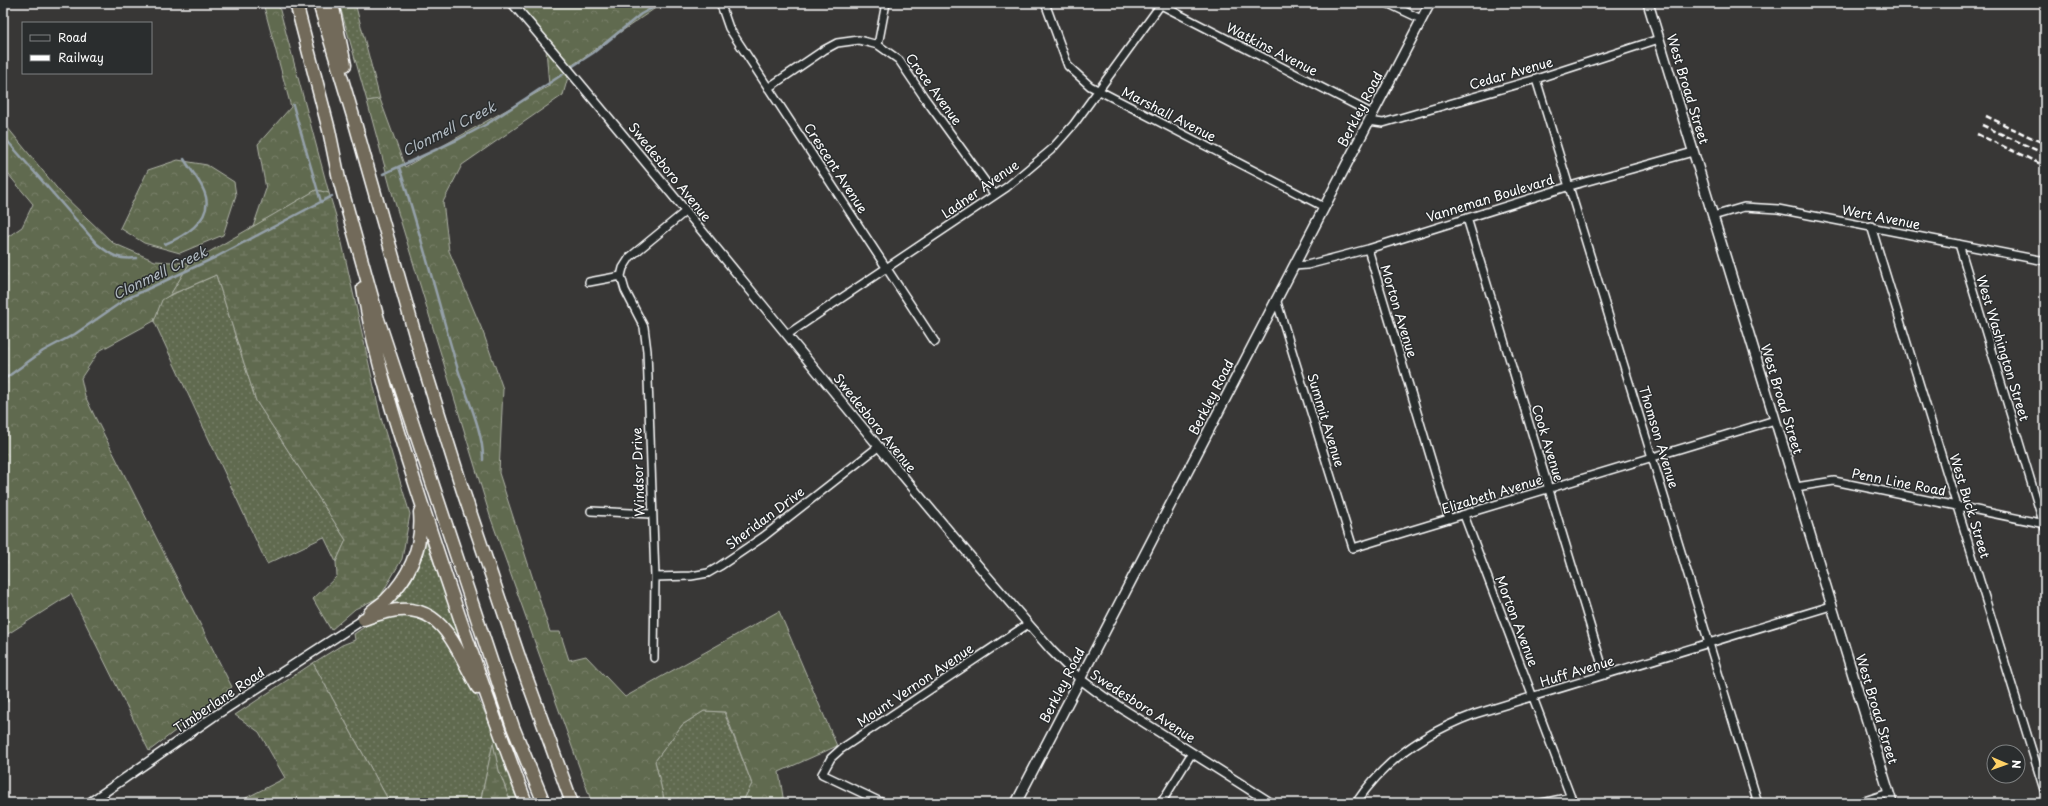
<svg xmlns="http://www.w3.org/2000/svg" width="2048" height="806" viewBox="0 0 2048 806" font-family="'Playpen Sans',sans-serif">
<defs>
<pattern id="grass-dots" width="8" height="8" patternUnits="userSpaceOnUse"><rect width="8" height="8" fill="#616a50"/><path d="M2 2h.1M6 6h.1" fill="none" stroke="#79806a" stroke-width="1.8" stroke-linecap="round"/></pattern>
<pattern id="forest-crowns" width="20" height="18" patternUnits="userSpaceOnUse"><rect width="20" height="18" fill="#616a50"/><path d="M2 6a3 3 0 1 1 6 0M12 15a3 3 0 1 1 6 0" fill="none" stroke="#79806a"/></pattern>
<pattern id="wetland-marsh" width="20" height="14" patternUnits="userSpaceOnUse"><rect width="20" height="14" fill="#616a50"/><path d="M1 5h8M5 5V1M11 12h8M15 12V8" fill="none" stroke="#79806a"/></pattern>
</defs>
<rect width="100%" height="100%" fill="#383736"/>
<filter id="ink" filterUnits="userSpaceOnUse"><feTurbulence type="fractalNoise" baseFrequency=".025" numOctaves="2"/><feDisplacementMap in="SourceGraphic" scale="8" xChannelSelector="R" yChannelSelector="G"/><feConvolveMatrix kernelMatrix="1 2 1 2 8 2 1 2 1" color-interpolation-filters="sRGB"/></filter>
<g filter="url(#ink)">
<path fill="url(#grass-dots)" stroke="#b0b4a8" d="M 339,3 L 355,3 L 380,99 L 367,101 Z
M 216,275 L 256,401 L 346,540 L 336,562 L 324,537 L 267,564 L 154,321 L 162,299 Z
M 426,541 L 465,649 L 425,607 L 390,604 L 411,581 Z
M 399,613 L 428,621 L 441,632 L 467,674 L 496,737 L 522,803 L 511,803 L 499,771 L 493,744 L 480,803 L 390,803 L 313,663 L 342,645 L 355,640 L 354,634 L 376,619 Z
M 704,711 L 724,712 L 752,784 L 742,803 L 665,803 L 655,761 L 682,725 Z"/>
<path fill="url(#forest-crowns)" stroke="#b0b4a8" d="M 263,3 L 278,3 L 329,193 L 316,190 L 253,227 L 266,189 L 258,144 L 291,107 Z
M 518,3 L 671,3 L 654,9 L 571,66 L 563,95 L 462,165 L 443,202 L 449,251 L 483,332 L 503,389 L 499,473 L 550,632 L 560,632 L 569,660 L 586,656 L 625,697 L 779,611 L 837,746 L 779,772 L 784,803 L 742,803 L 752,784 L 725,712 L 704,711 L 682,725 L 655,761 L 665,803 L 592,803 L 490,516 L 390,186 L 367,101 L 380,99 L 405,167 L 549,86 L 545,36 Z
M 3,122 L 60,192 L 113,243 L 155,261 L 190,263 L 170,295 L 162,300 L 154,321 L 99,351 L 81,378 L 85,396 L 95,417 L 232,687 L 149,751 L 71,594 L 3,637 L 3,240 L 22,227 L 33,204 L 3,168 Z
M 178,160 L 207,165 L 234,182 L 236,195 L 223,235 L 180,253 L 144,243 L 120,228 L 148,170 Z
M 3,651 L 8,702 L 3,699 Z"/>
<path fill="url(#wetland-marsh)" stroke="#b0b4a8" d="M 316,190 L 329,193 L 336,216 L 381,418 L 410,514 L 402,559 L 380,597 L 355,609 L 331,630 L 313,599 L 337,576 L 336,562 L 346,540 L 256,401 L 216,275 L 170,295 L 190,263 Z
M 313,663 L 390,803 L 247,803 L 244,799 L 285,778 L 259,732 L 235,715 Z
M 493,743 L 499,771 L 511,803 L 480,803 Z"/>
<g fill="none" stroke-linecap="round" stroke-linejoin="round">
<path stroke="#95a1aa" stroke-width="2.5" d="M 573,66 L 593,53 L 641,14 L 662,3
M 293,105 L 321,202
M 3,136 L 97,244 C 112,256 118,260 137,258
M 399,167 C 420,231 437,298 456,363 C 464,391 484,431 483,460
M 383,174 L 459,139 L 487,124 L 563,74
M 165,244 C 183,237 211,221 206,197 C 203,183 191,171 184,159
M 3,380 L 43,351 L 75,334 L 126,299 L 216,257 L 332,196"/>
<defs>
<path id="minor" d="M 1045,3 L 1068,66 L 1090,86 L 1324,207
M 1387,3 L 1421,19
M 721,5 L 729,28 L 935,342
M 1161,5 L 1373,114
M 878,45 L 886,3
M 1536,79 L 1758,803
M 768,88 L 824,50 L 837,43 L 859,40 L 878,45 L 899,60 L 924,97 L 995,195
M 1369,121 L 1383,123 L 1536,79 L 1659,39
M 1713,216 L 1744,207 L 1778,209 L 2045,261
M 1467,218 L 1605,675
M 1871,226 L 2045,793
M 1959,244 L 2045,528
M 1368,249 L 1449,519
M 1294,266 L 1307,265 L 1368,249 L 1570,186 L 1693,152
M 589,282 L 621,276
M 1276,299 L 1353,548 L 1775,420
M 788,334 L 1007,187 L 1051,150 L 1074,124 L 1162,3
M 1796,487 L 1834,481 L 2045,524
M 591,511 L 651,514
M 1464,515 L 1573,803
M 655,577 L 691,576 L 708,573 L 720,566 L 763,537 L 878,447
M 654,658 L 655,577 L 647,351 L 644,327 L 625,290 L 621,276 L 623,268 L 630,257 L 686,211
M 883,803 L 822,774 L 831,758 L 841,749 L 1028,624
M 1161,803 L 1192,753
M 1356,803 C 1385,759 1426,732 1475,714 L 1831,606
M 1542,803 L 1571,797
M 1858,803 L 1889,793"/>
<path id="tertiary" d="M 512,3 C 695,216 866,439 1052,651 L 1080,679 L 1104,697 L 1271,803
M 89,803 L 213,717 L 364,619"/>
<path id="secondary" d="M 1648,3 L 1892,803
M 1016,803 L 1430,3"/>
<path id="motorway" d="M 296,3 L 329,130 L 339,179 L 378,319 L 513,727 L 544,803
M 319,3 L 353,116 L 423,363 L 462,488 L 520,660 L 572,803
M 332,3 L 345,65
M 363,288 C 377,371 405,452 431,532 C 461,623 492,713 526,803
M 369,614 C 374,608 381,605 386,600 C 410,576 423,546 420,512
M 364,619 C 437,590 448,633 478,688"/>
</defs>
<use href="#minor" stroke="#fff" stroke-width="10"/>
<use href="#tertiary" stroke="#fff" stroke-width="11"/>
<use href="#secondary" stroke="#fff" stroke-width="12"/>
<use href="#motorway" stroke="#fff" stroke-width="15"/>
<use href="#minor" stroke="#2a2d2e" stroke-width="7"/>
<use href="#tertiary" stroke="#2a2d2e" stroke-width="8"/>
<use href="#secondary" stroke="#2a2d2e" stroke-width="9"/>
<use href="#motorway" stroke="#726b5a" stroke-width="12"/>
<path stroke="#fff" stroke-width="2.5" stroke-dasharray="6 3" stroke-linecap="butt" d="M 1986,116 L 2045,144
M 1982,125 L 2045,154
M 1977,134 L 2045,166"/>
</g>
</g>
<g text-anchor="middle" stroke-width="3" stroke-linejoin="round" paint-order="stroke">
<g font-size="13" fill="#fff" stroke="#2a2d2e">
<text transform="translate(1272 49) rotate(27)" y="5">Watkins Avenue</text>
<text transform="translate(1511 73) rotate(-16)" y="5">Cedar Avenue</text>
<text transform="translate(934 89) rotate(54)" y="5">Croce Avenue</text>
<text transform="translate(1688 89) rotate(73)" y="5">West Broad Street</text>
<text transform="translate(1360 109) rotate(-63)" y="5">Berkley Road</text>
<text transform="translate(1169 114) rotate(27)" y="5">Marshall Avenue</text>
<text transform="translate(836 168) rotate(57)" y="5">Crescent Avenue</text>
<text transform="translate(670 172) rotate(51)" y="5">Swedesboro Avenue</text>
<text transform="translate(980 189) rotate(-35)" y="5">Ladner Avenue</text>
<text transform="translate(1490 198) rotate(-17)" y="5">Vanneman Boulevard</text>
<text transform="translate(1881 217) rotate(11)" y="5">Wert Avenue</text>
<text transform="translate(1399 311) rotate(73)" y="5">Morton Avenue</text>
<text transform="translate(2003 348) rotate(73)" y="5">West Washington Street</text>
<text transform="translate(1211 397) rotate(-63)" y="5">Berkley Road</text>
<text transform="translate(1782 399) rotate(73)" y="5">West Broad Street</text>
<text transform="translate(1326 420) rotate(73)" y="5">Summit Avenue</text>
<text transform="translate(875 423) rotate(51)" y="5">Swedesboro Avenue</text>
<text transform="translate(1659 437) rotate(73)" y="5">Thomson Avenue</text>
<text transform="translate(1548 443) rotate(73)" y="5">Cook Avenue</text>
<text transform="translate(638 472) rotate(-92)" y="5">Windsor Drive</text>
<text transform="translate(1899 482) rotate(11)" y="5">Penn Line Road</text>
<text transform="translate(1492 494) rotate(-17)" y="5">Elizabeth Avenue</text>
<text transform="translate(1970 506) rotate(73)" y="5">West Buck Street</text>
<text transform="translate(765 518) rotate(-37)" y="5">Sheridan Drive</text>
<text transform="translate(1517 621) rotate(69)" y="5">Morton Avenue</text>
<text transform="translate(1577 671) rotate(-17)" y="5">Huff Avenue</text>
<text transform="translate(915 685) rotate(-34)" y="5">Mount Vernon Avenue</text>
<text transform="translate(1062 685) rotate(-63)" y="5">Berkley Road</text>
<text transform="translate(219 700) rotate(-34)" y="5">Timberlane Road</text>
<text transform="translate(1143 706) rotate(33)" y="5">Swedesboro Avenue</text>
<text transform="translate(1877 709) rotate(73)" y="5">West Broad Street</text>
</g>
<g font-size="14" font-style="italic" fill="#b0b9c0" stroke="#2a2d2e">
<text transform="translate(449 129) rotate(-27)" y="5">Clonmell Creek</text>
<text transform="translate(160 273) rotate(-26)" y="5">Clonmell Creek</text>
</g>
</g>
<rect width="2048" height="806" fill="none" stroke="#2a2d2e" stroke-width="16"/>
<rect x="8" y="8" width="2032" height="790" fill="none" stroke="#fff" stroke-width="1.5" filter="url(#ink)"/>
<rect x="22" y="22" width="130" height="52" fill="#2a2d2e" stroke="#7f8182"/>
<rect x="30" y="35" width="20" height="6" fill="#2a2d2e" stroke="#7f8182"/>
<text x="58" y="42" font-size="12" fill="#ffffff">Road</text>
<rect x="30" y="55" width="20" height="6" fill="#ffffff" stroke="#7f8182"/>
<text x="58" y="62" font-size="12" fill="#ffffff">Railway</text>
<g transform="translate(2006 764) rotate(92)"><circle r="19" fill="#2a2d2e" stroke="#7f8182"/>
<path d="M0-3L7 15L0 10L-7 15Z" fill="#ffd166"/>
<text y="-6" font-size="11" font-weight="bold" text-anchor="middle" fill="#ffffff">N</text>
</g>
</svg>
